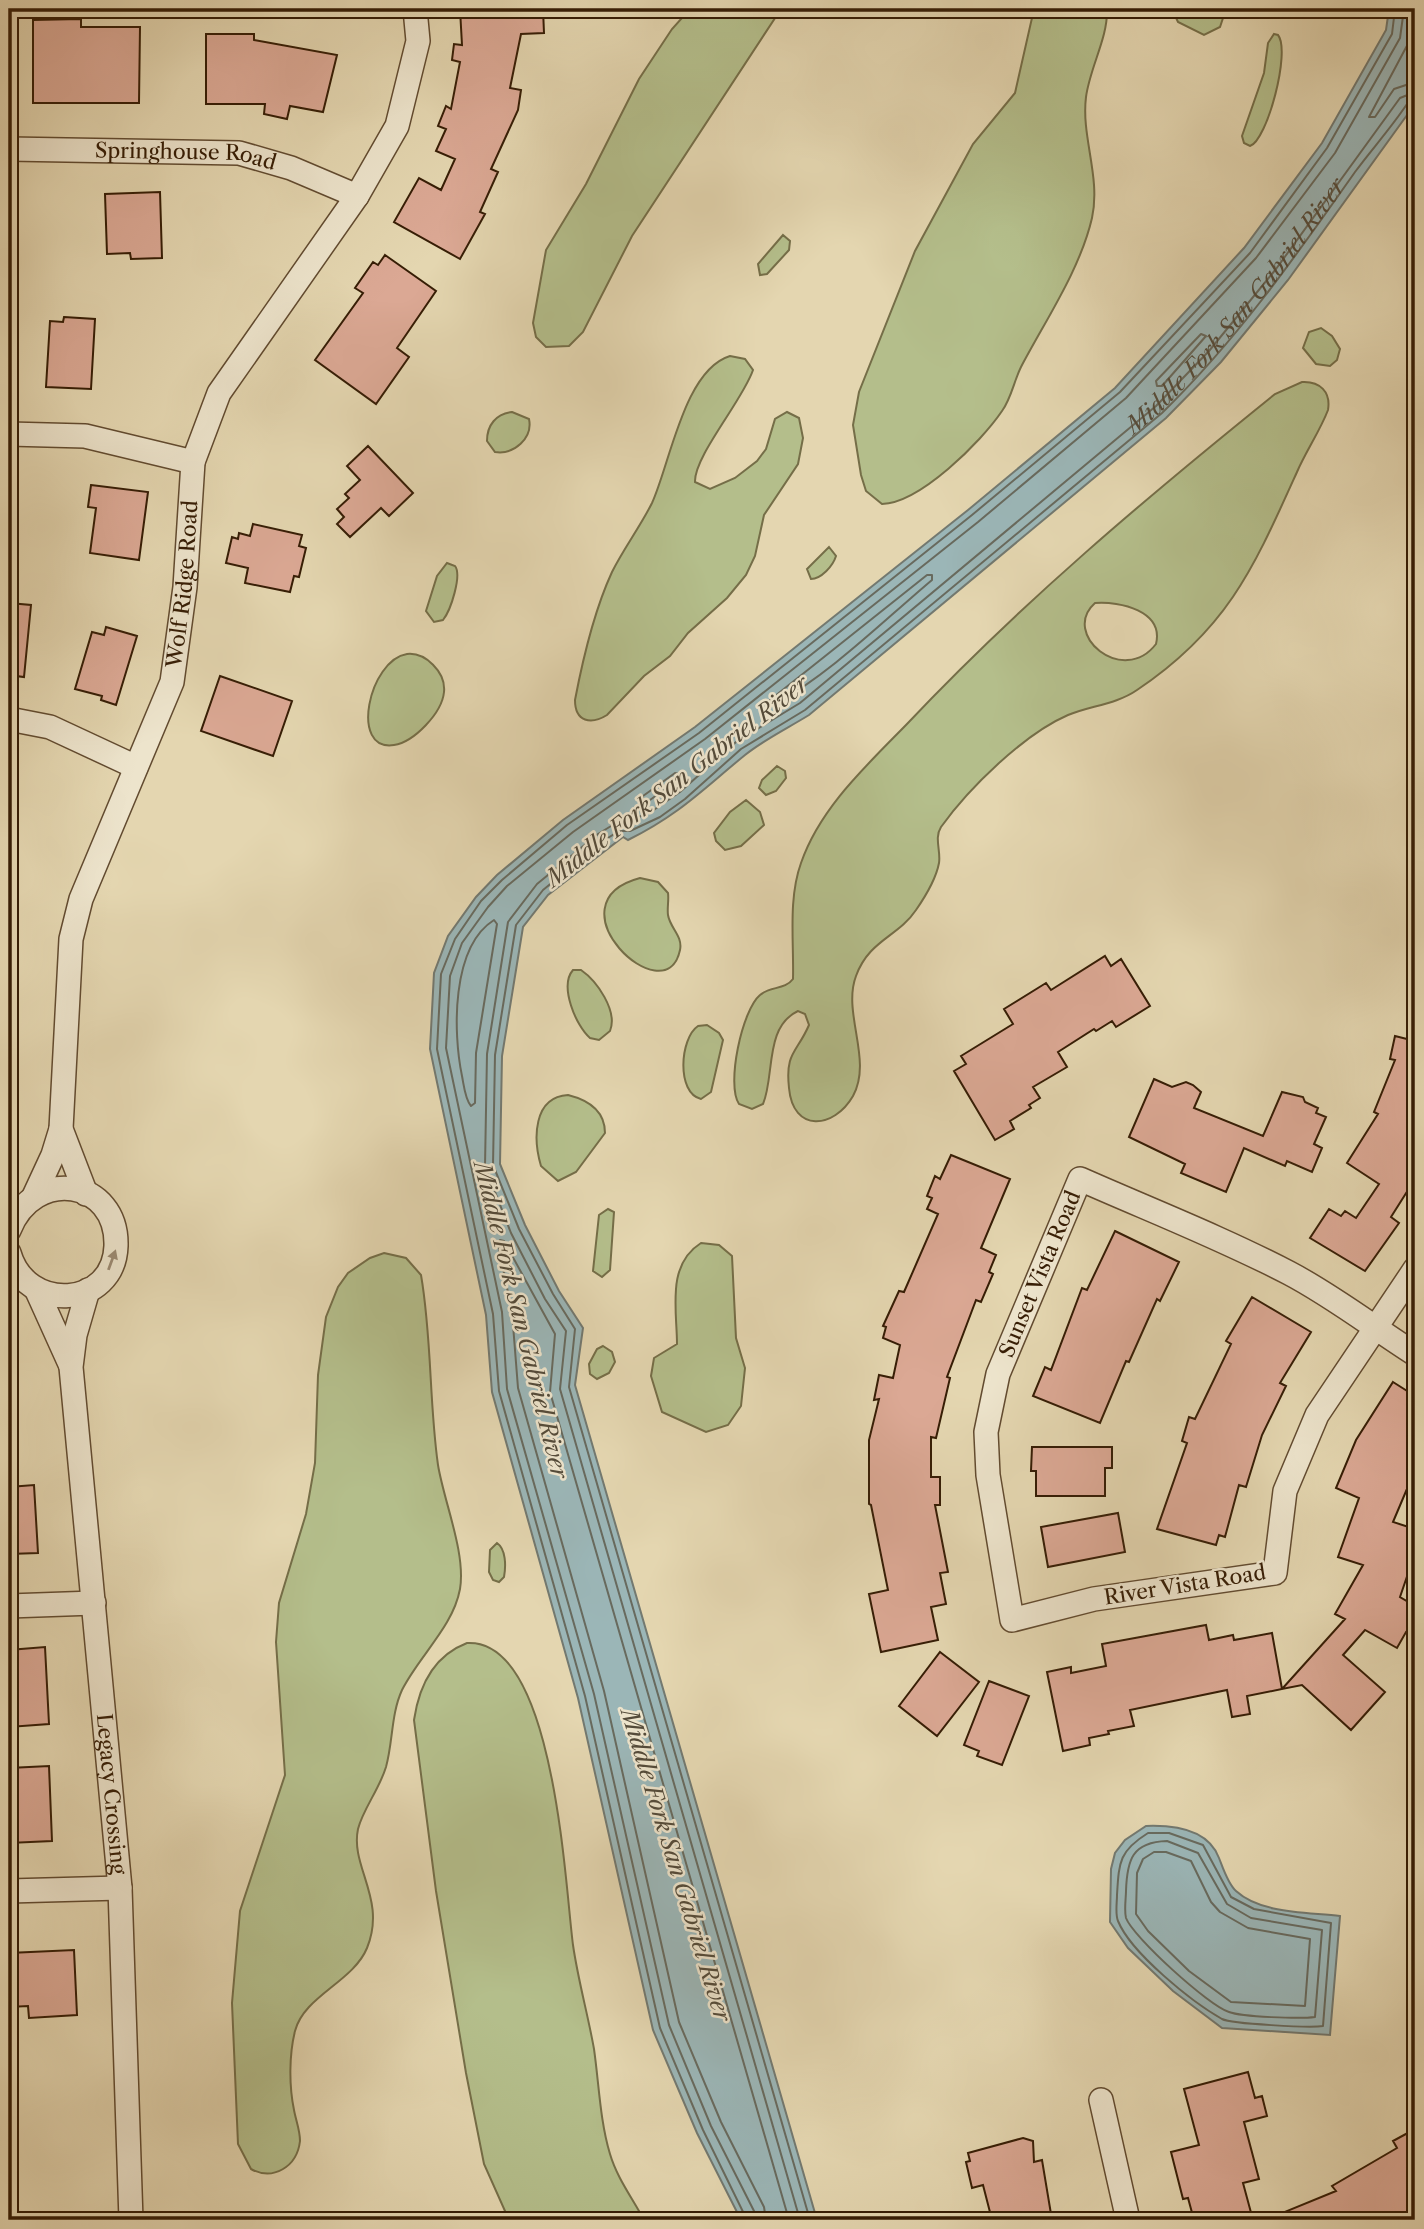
<svg xmlns="http://www.w3.org/2000/svg" width="1424" height="2229" viewBox="0 0 1424 2229" font-family="'Libre Caslon Text',serif">
<rect width="100%" height="100%" fill="#e4d6b0"/>
<filter id="stains"><feTurbulence type="fractalNoise" baseFrequency=".00286" numOctaves="4"/><feColorMatrix values="0 0 0 0 .2 0 0 0 0 .09 0 0 0 0 .02 0 0 0 .5 -.17"/></filter>
<radialGradient id="worn" r=".72"><stop offset=".6" stop-color="#630" stop-opacity="0"/><stop offset="1" stop-color="#630" stop-opacity=".3"/></radialGradient>
<path fill="#b4be8b" stroke="#756e48" stroke-width="2" fill-rule="evenodd" d="M 690,9 L 781,9 L 632,236 L 583,332 L 569,346 L 546,347 L 536,337 L 533,323 L 546,250 L 586,184 L 639,79 L 672,29 Z
M 1034,9 L 1107,9 C 1108,38 1090,67 1086,97 C 1081,137 1101,177 1092,218 C 1080,270 1045,321 1021,367 C 1014,381 1011,399 1002,411 C 981,442 920,503 882,504 L 866,491 L 861,475 L 853,425 L 859,392 L 915,251 L 973,144 L 1015,93 Z
M 1172,9 L 1226,9 L 1220,27 L 1204,35 L 1178,22 Z
M 1274,34 L 1278,35 C 1291,51 1267,141 1250,146 L 1244,143 L 1242,136 L 1264,73 L 1268,43 Z
M 783,235 L 790,241 L 789,250 L 767,274 L 760,275 L 758,264 Z
M 1321,328 L 1332,336 L 1340,349 L 1337,360 L 1330,366 L 1316,364 L 1303,348 L 1309,332 Z
M 730,356 L 745,359 L 753,370 C 743,400 694,456 695,482 L 710,489 L 735,478 L 757,461 L 766,449 L 775,419 L 787,412 L 799,418 L 803,438 L 798,464 L 764,515 L 755,556 L 746,575 L 727,598 L 688,633 L 670,656 L 644,676 L 607,715 C 591,725 575,722 575,700 C 583,658 594,611 612,572 C 624,548 640,527 652,503 C 670,464 684,370 730,356 Z
M 1302,382 C 1320,381 1331,392 1328,410 C 1320,431 1306,451 1297,472 C 1254,567 1228,629 1137,690 C 1117,704 1090,706 1068,715 C 1024,734 969,788 941,827 C 934,838 941,851 939,863 C 936,879 925,897 916,910 C 898,937 869,940 856,976 C 842,1013 873,1060 853,1096 C 834,1129 793,1133 789,1088 C 785,1052 797,1053 809,1025 L 805,1014 L 798,1011 C 764,1027 775,1076 763,1104 L 752,1109 L 739,1104 C 726,1085 742,1010 760,995 C 770,986 785,990 793,979 C 794,942 788,899 801,863 C 820,808 866,766 906,725 C 1020,604 1146,498 1275,394 ZM 1095,603 C 1120,601 1164,611 1156,644 C 1123,687 1060,634 1095,603 Z
M 512,412 L 529,419 C 533,438 514,455 495,452 L 487,441 C 487,425 496,414 512,412 Z
M 829,547 L 836,556 C 833,566 821,579 811,579 L 807,569 Z
M 447,563 L 455,566 C 462,575 451,610 443,620 L 434,622 L 426,611 L 437,576 Z
M 407,654 C 425,652 446,672 444,692 C 442,713 414,742 394,745 C 349,752 369,660 407,654 Z
M 777,766 L 785,771 L 786,778 L 776,791 L 766,795 L 759,788 L 762,780 Z
M 746,800 L 760,812 L 764,825 L 741,846 L 725,850 L 716,841 L 714,833 L 730,812 Z
M 640,878 L 658,882 L 668,893 C 669,900 667,908 668,915 C 670,928 683,936 680,950 C 666,1017 546,903 640,878 Z
M 573,970 L 581,970 C 597,981 618,1011 610,1031 L 599,1040 L 590,1038 C 576,1026 559,986 573,970 Z
M 707,1025 L 719,1033 L 723,1040 L 711,1092 L 701,1099 C 676,1093 680,1038 698,1026 Z
M 568,1095 C 588,1100 605,1110 605,1133 L 576,1172 L 558,1181 L 541,1166 C 533,1139 533,1097 568,1095 Z
M 608,1209 L 614,1212 L 610,1270 L 602,1277 L 593,1271 L 599,1215 Z
M 701,1243 L 719,1245 L 732,1256 L 736,1338 L 745,1368 L 741,1406 L 728,1425 L 706,1432 L 662,1412 L 651,1376 L 654,1358 L 677,1344 C 677,1310 666,1265 701,1243 Z
M 384,1253 L 406,1258 L 421,1275 C 432,1338 429,1402 438,1465 C 444,1502 466,1553 460,1589 C 453,1627 419,1656 402,1690 C 391,1714 393,1742 386,1767 C 379,1790 363,1809 358,1829 C 350,1867 387,1899 367,1948 C 353,1982 304,1996 295,2031 C 289,2055 289,2086 294,2110 C 296,2121 300,2130 300,2141 C 297,2167 273,2181 251,2169 L 238,2144 L 232,2003 L 240,1911 L 285,1775 L 276,1642 L 279,1603 L 306,1514 L 315,1463 L 318,1375 L 326,1317 L 338,1287 L 348,1273 L 370,1258 Z
M 603,1346 L 612,1352 L 615,1362 L 609,1373 L 597,1379 L 590,1374 L 589,1364 L 597,1349 Z
M 497,1543 C 506,1549 506,1566 504,1577 L 499,1582 L 493,1580 L 489,1572 L 490,1550 Z
M 467,1643 C 555,1638 565,1886 573,1945 C 578,1980 588,2015 594,2049 C 599,2084 600,2121 610,2154 C 617,2178 633,2199 644,2220 L 509,2220 L 484,2164 L 466,2073 L 436,1891 L 414,1720 C 419,1686 433,1656 467,1643 Z"/>
<path fill="#9bb6b7" stroke="#737970" stroke-width="2" d="M 1389,9 L 1415,9 L 1415,104 L 1288,280 L 1221,362 L 1166,418 L 809,715 C 788,728 765,739 745,755 C 702,790 680,814 628,840 L 623,837 L 548,895 L 523,927 L 502,1056 L 500,1164 L 525,1225 L 559,1291 L 583,1328 L 575,1385 L 817,2220 L 741,2220 L 697,2133 L 653,2030 L 578,1698 L 492,1392 L 486,1315 L 430,1049 L 434,973 L 448,936 L 476,897 L 497,875 L 563,820 L 695,727 L 968,510 L 1115,388 L 1244,248 L 1322,143 L 1386,30 Z
M 1146,1826 C 1173,1825 1208,1829 1219,1858 C 1223,1868 1228,1884 1236,1891 C 1261,1914 1308,1912 1340,1916 L 1330,2035 L 1222,2028 L 1173,1991 L 1128,1948 L 1110,1922 L 1111,1869 L 1115,1853 L 1125,1840 Z"/>
<g fill="none" stroke-linecap="round" stroke-linejoin="round">
<g stroke="#686a5e" stroke-width="2">
<path d="M 1415,9 L 1410,40 L 1369,117 L 1375,117 L 1394,89 L 1415,82"/>
<path d="M 1201,334 L 1206,336 L 1162,386 L 1157,386 L 1156,381 Z"/>
<path d="M 927,575 L 932,575 L 932,580 C 881,623 831,673 774,705 L 770,705 L 770,700 Z"/>
<path d="M 675,773 L 679,774 L 679,779 L 650,800 L 642,801 L 643,796 Z"/>
<path d="M 494,920 L 497,924 L 476,1053 L 475,1103 L 471,1106 C 465,1099 464,1086 462,1076 C 453,1033 451,947 494,920 Z"/>
<path d="M 1148,1833 L 1169,1833 L 1203,1845 L 1231,1897 L 1254,1909 L 1331,1923 L 1323,2026 C 1310,2028 1232,2024 1222,2019 C 1192,2002 1131,1953 1118,1921 C 1115,1914 1117,1903 1117,1895 C 1119,1862 1119,1851 1148,1833 Z"/>
<path d="M 1167,1841 L 1198,1853 L 1227,1904 L 1251,1918 L 1322,1930 L 1315,2017 C 1300,2019 1242,2017 1229,2012 C 1209,2006 1133,1937 1126,1918 C 1124,1910 1126,1898 1126,1891 C 1127,1860 1132,1842 1167,1841 Z"/>
<path d="M 1154,1852 L 1166,1852 L 1191,1861 L 1211,1902 L 1220,1912 L 1248,1928 L 1310,1939 L 1305,2006 L 1231,2002 L 1189,1971 L 1148,1931 L 1136,1914 L 1137,1873 L 1143,1859 Z"/>
<path d="M 747,2220 L 703,2130 L 660,2028 L 585,1696 L 499,1391 L 493,1314 L 437,1049 L 441,974 L 455,939 L 481,901 L 502,880 L 567,825 L 699,733 L 972,515 L 1120,392 L 1250,253 L 1327,148 L 1392,34 L 1395,9"/>
<path d="M 756,2220 L 754,2211 L 711,2126 L 669,2025 L 594,1694 L 507,1389 L 502,1312 L 446,1048 L 450,976 L 462,943 L 488,907 L 507,886 L 573,832 L 705,739 L 978,522 L 1126,398 L 1256,258 L 1335,153 L 1400,38 L 1404,9"/>
<path d="M 766,2220 L 764,2207 L 721,2122 L 679,2022 L 604,1691 L 518,1388 L 512,1312 L 498,1244 L 500,1240 L 504,1241 L 555,1334 L 550,1392 L 789,2220"/>
<path id="s1" d="M 800,2220 L 560,1389 L 566,1331 L 545,1299 L 511,1233 L 485,1166 L 487,1054 L 508,922 L 537,884 L 598,834 L 616,823 L 629,822 L 655,809 L 680,792 L 736,742 L 800,703 L 1156,406 L 1209,351 L 1276,269 L 1400,98 L 1415,92"/>
<path d="M 810,2220 L 569,1387 L 575,1329 L 553,1294 L 519,1229 L 493,1165 L 495,1055 L 516,925 L 543,890 L 603,841 L 619,831 L 630,831 L 660,817 L 685,799 L 741,749 L 805,710 L 1162,413 C 1236,341 1296,256 1355,172 C 1372,149 1391,128 1407,104 L 1415,101"/>
</g>
</g>
<path fill="#dba894" stroke="#361d05" stroke-width="2" d="M 460,9 L 543,9 L 544,33 L 521,34 L 510,88 L 521,90 L 518,110 L 491,169 L 498,172 L 480,212 L 485,214 L 460,259 L 394,222 L 419,178 L 441,190 L 455,159 L 436,151 L 446,129 L 438,126 L 446,106 L 451,109 L 460,62 L 452,60 L 454,44 L 462,45 Z
M 81,19 L 81,27 L 140,27 L 139,103 L 33,103 L 33,20 Z
M 206,34 L 254,34 L 254,40 L 337,55 L 323,112 L 290,106 L 287,119 L 264,114 L 265,104 L 206,104 Z
M 160,192 L 162,258 L 131,259 L 130,253 L 107,254 L 105,194 Z
M 385,255 L 436,291 L 397,348 L 409,357 L 376,404 L 315,360 L 363,293 L 355,288 L 373,262 L 378,265 Z
M 64,317 L 95,319 L 91,389 L 46,387 L 50,321 L 63,322 Z
M 368,446 L 413,493 L 389,516 L 381,508 L 350,537 L 337,524 L 344,517 L 337,509 L 349,498 L 345,494 L 360,480 L 347,466 Z
M 91,485 L 148,492 L 139,560 L 90,553 L 96,508 L 88,507 Z
M 253,524 L 302,535 L 299,546 L 306,548 L 299,577 L 294,576 L 290,592 L 245,583 L 248,568 L 226,563 L 232,537 L 238,539 L 239,533 L 250,536 Z
M 9,603 L 31,605 L 24,677 L 9,675 Z
M 106,627 L 137,636 L 116,705 L 101,700 L 102,696 L 75,689 L 92,632 L 104,635 Z
M 220,676 L 292,701 L 273,756 L 201,731 Z
M 1105,956 L 1111,966 L 1121,959 L 1150,1006 L 1116,1027 L 1112,1021 L 1096,1031 L 1094,1029 L 1058,1052 L 1067,1067 L 1033,1087 L 1040,1098 L 1029,1105 L 1031,1108 L 1010,1121 L 1014,1129 L 995,1140 L 954,1071 L 966,1064 L 961,1056 L 1013,1024 L 1004,1009 L 1046,983 L 1051,990 Z
M 1395,1036 L 1415,1041 L 1415,1179 L 1391,1217 L 1399,1223 L 1365,1271 L 1310,1238 L 1329,1209 L 1341,1216 L 1345,1211 L 1356,1218 L 1379,1184 L 1347,1163 L 1378,1114 L 1374,1112 L 1395,1060 L 1390,1059 Z
M 1154,1079 L 1172,1087 L 1186,1082 L 1193,1085 L 1201,1092 L 1194,1108 L 1263,1136 L 1282,1092 L 1303,1097 L 1305,1102 L 1318,1108 L 1316,1113 L 1326,1117 L 1314,1144 L 1322,1148 L 1312,1172 L 1287,1161 L 1285,1166 L 1244,1148 L 1226,1192 L 1181,1173 L 1185,1164 L 1129,1137 Z
M 951,1155 L 1010,1179 L 981,1248 L 996,1255 L 989,1272 L 993,1274 L 981,1302 L 976,1300 L 947,1377 L 950,1378 L 936,1438 L 931,1437 L 931,1477 L 940,1477 L 940,1505 L 935,1505 L 948,1572 L 940,1573 L 946,1604 L 931,1607 L 938,1640 L 881,1652 L 869,1594 L 888,1590 L 871,1505 L 869,1504 L 869,1440 L 879,1399 L 874,1400 L 879,1375 L 893,1378 L 900,1345 L 883,1338 L 886,1327 L 883,1326 L 899,1291 L 904,1292 L 938,1214 L 927,1209 L 932,1198 L 927,1196 L 935,1176 L 940,1179 Z
M 1115,1231 L 1179,1262 L 1160,1301 L 1157,1299 L 1129,1362 L 1126,1361 L 1100,1423 L 1033,1396 L 1045,1367 L 1051,1370 L 1082,1288 L 1087,1290 Z
M 1252,1297 L 1311,1332 L 1280,1383 L 1286,1386 L 1262,1435 L 1246,1487 L 1239,1485 L 1225,1537 L 1219,1535 L 1216,1545 L 1157,1529 L 1187,1443 L 1182,1441 L 1189,1417 L 1195,1419 L 1231,1344 L 1226,1341 Z
M 1393,1382 L 1415,1396 L 1415,1470 L 1393,1522 L 1415,1529 L 1415,1553 L 1400,1597 L 1415,1606 L 1415,1637 L 1406,1632 L 1397,1648 L 1365,1630 L 1343,1655 L 1385,1692 L 1351,1730 L 1302,1685 L 1282,1689 L 1345,1619 L 1335,1614 L 1363,1565 L 1338,1557 L 1359,1498 L 1336,1488 L 1356,1440 Z
M 1032,1447 L 1112,1447 L 1112,1468 L 1105,1468 L 1105,1496 L 1036,1496 L 1036,1471 L 1031,1471 Z
M 34,1485 L 38,1553 L 9,1554 L 9,1487 Z
M 1118,1513 L 1125,1552 L 1048,1567 L 1041,1527 Z
M 1206,1625 L 1209,1640 L 1233,1635 L 1234,1640 L 1272,1633 L 1282,1689 L 1247,1696 L 1250,1714 L 1232,1717 L 1227,1690 L 1130,1710 L 1134,1726 L 1108,1731 L 1109,1734 L 1089,1738 L 1090,1745 L 1063,1751 L 1047,1672 L 1071,1667 L 1071,1673 L 1106,1666 L 1102,1644 Z
M 45,1647 L 49,1724 L 9,1727 L 9,1650 Z
M 940,1652 L 979,1682 L 937,1736 L 899,1706 Z
M 989,1681 L 1029,1696 L 1002,1765 L 977,1756 L 979,1751 L 964,1745 Z
M 49,1766 L 52,1841 L 9,1843 L 9,1768 Z
M 74,1950 L 77,2015 L 29,2018 L 28,2006 L 9,2007 L 9,1953 Z
M 1248,2072 L 1255,2098 L 1262,2096 L 1267,2116 L 1244,2122 L 1259,2179 L 1243,2183 L 1253,2220 L 1194,2220 L 1188,2198 L 1183,2199 L 1171,2152 L 1199,2145 L 1184,2089 Z
M 1415,2129 L 1415,2220 L 1265,2220 L 1336,2191 L 1332,2186 L 1397,2148 L 1393,2141 Z
M 1023,2138 L 1033,2141 L 1034,2162 L 1042,2160 L 1052,2220 L 992,2220 L 983,2185 L 972,2188 L 966,2162 L 970,2161 L 968,2153 Z"/>
<g fill="none" stroke-linecap="round" stroke-linejoin="round">
<defs>
<g id="street">
<path id="s2" d="M 9,149 L 239,153 L 291,168 L 357,196"/>
<path d="M 9,434 L 85,436 L 193,462"/>
<path d="M 9,719 L 50,727 L 136,767"/>
<path id="s3" d="M 86,1194 L 61,1129 L 71,939 L 81,899 L 172,682 L 185,587 L 193,462 L 219,393 L 357,196 L 397,126 L 418,41 L 415,9"/>
<path d="M 34,1196 L 53,1155 L 61,1129"/>
<path d="M 9,1230 C 34,1166 118,1179 116,1246 C 114,1308 26,1314 9,1253"/>
<path id="s4" d="M 1415,1269 L 1317,1415 L 1285,1491 L 1275,1573 L 1094,1599 L 1012,1620 L 988,1475 L 986,1432 L 998,1374 L 1080,1179 C 1150,1210 1222,1238 1289,1273 C 1333,1296 1374,1328 1415,1354"/>
<path id="s5" d="M 88,1290 L 75,1335 L 71,1367 L 120,1888 L 131,2220"/>
<path d="M 37,1291 L 70,1364"/>
<path d="M 9,1606 L 94,1603"/>
<path d="M 9,1891 L 120,1888"/>
<path d="M 1101,2100 L 1128,2220"/>
</g>
</defs>
<use href="#street" stroke="#624b30" stroke-width="26"/>
<use href="#street" stroke="#ede4cc" stroke-width="23"/>
</g>
<defs><path id="oneway-solid" d="M-6-.8H1V-3.2L6.5 0L1 3.2V.8H-6Z" transform="scale(1.75)"/></defs>
<use fill="#9b8a72" href="#oneway-solid" transform="translate(112 1260) rotate(-70)"/>
<g text-anchor="middle" stroke-width="5" stroke-linejoin="round" paint-order="stroke">
<g font-size="21" fill="#361d05" stroke="#ede4cc">
<text dy="7" stroke="none"><textPath href="#s2" startOffset="177">Springhouse Road</textPath></text>
<text dy="7" stroke="none"><textPath href="#s3" startOffset="635">Wolf Ridge Road</textPath></text>
<text dy="7" stroke="none"><textPath href="#s4" startOffset="966">Sunset Vista Road</textPath></text>
<text transform="translate(1185 1585) rotate(-9)" y="7">River Vista Road</text>
<text dy="7" stroke="none"><textPath href="#s5" startOffset="508">Legacy Crossing</textPath></text>
</g>
<g font-size="23" font-style="italic" fill="#544b3a" stroke="#ede4cc">
<text dy="8" stroke="none"><textPath href="#s1" startOffset="2315">Middle Fork San Gabriel River</textPath></text>
<text transform="translate(677 781) rotate(-38)" y="8">Middle Fork San Gabriel River</text>
<text transform="translate(521 1320) rotate(76)" y="8">Middle Fork San Gabriel River</text>
<text transform="translate(676 1865) rotate(73)" y="8">Middle Fork San Gabriel River</text>
</g>
</g>
<rect width="1424" height="2229" fill="none" stroke="#e4d6b0" stroke-width="35"/>
<rect x="10" y="10" width="1403" height="2208" fill="none" stroke="#361d05" stroke-width="3.5"/>
<rect x="18" y="18" width="1389" height="2194" fill="none" stroke="#361d05" stroke-width="2"/>
<rect width="100%" height="100%" filter="url(#stains)"/>
<rect width="100%" height="100%" fill="url(#worn)"/>
</svg>
